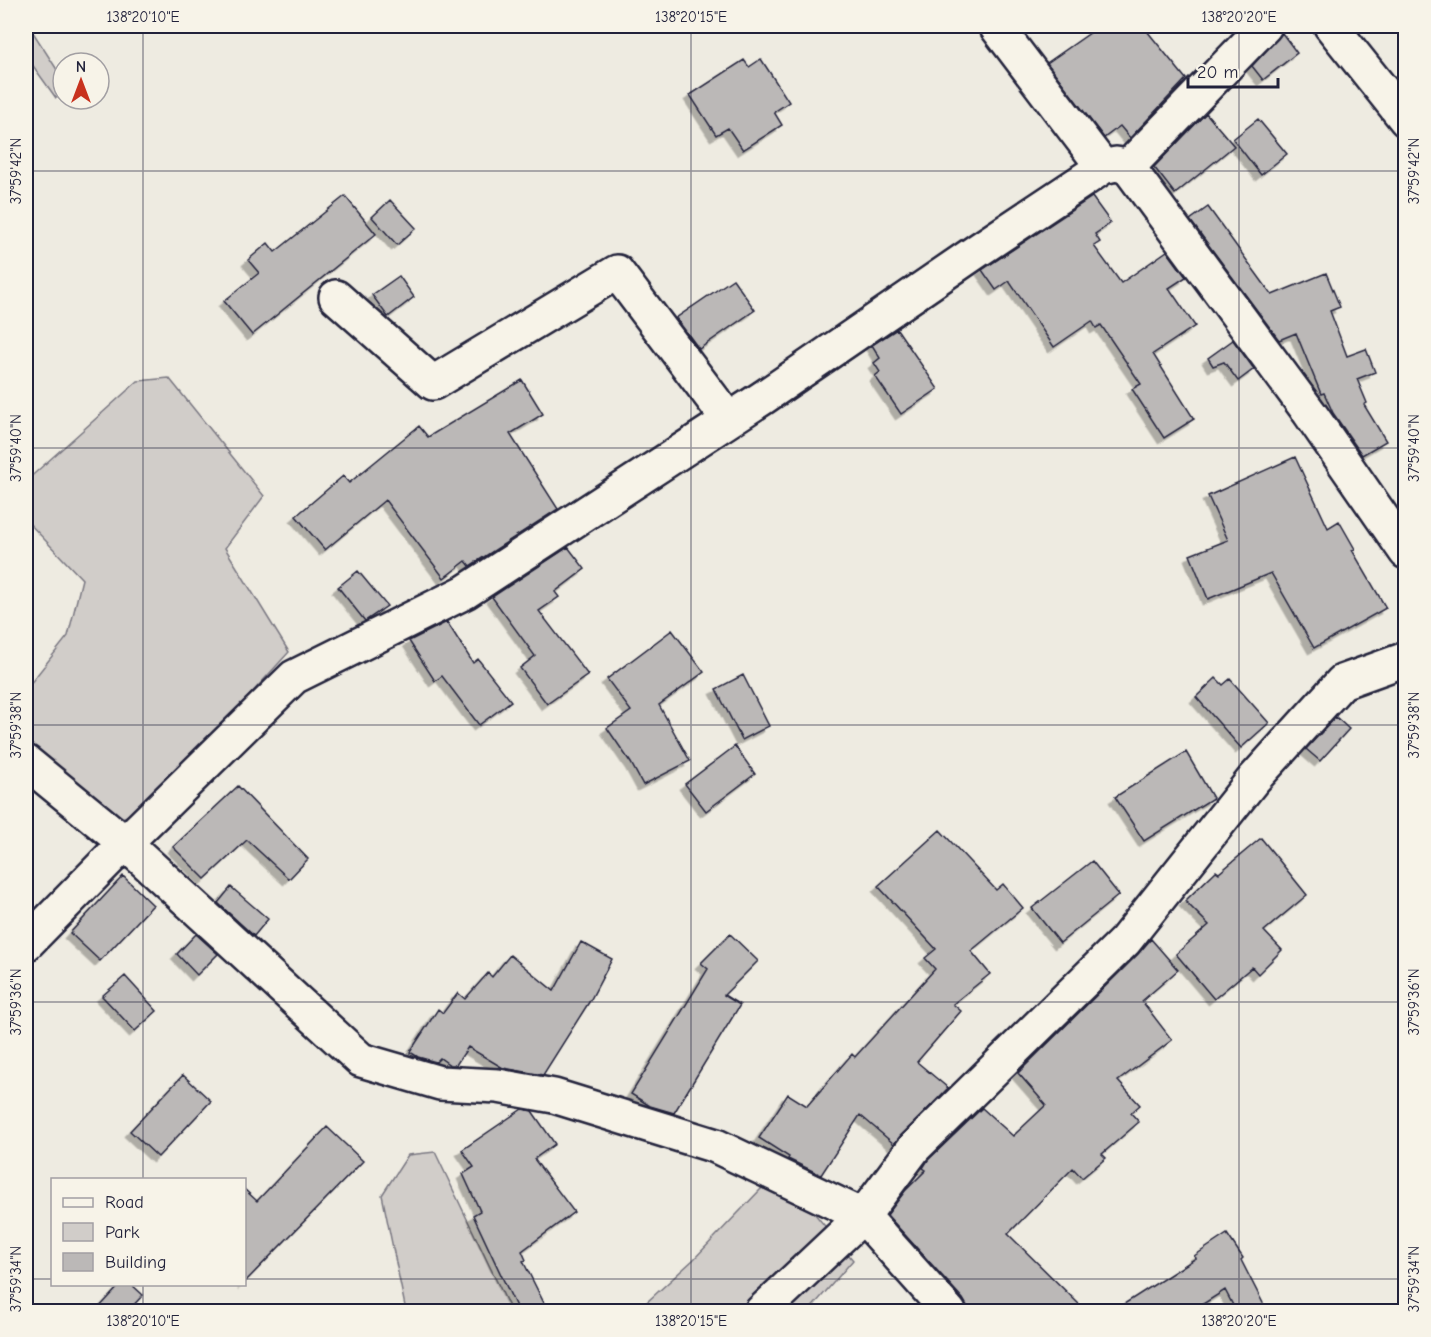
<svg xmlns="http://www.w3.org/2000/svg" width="1431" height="1337" viewBox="0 0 1431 1337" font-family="'Comic Neue',sans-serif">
<defs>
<filter id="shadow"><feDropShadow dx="-5.5" dy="5.5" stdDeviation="0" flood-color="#0004"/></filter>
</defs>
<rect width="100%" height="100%" fill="#eeebe1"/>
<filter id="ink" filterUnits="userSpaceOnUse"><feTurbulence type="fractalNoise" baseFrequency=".0167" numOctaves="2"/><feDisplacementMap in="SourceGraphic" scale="12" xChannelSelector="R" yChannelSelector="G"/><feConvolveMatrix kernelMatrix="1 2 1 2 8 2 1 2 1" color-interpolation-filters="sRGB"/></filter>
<g filter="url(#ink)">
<path fill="#d1cdc9" stroke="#7a7882" stroke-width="1.5" d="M 26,26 L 29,26 L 63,79 L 63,95 L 56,98 L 26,56 Z
M 169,378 L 264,496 L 225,548 L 289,652 L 146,809 L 119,819 L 26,747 L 26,689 L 68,636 L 82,579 L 26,520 L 26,481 L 138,381 Z
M 435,1152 L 511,1311 L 406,1311 L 382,1195 L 408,1155 Z
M 763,1187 L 810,1208 L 853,1260 L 809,1311 L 636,1312 L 693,1260 Z"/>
<path fill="#bbb8b7" stroke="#22223b" stroke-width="1.5" filter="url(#shadow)" d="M 1100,26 L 1143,26 L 1186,79 L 1130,138 L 1120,126 L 1104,138 L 1047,63 Z
M 1282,33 L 1297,53 L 1263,80 L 1252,66 Z
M 761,59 L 789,102 L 774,112 L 782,125 L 743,150 L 728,128 L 716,135 L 690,95 L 744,60 L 749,67 Z
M 1206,113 L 1234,146 L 1175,194 L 1154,167 Z
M 1258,119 L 1287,154 L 1261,175 L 1233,139 Z
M 345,196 L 376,234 L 252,335 L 224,301 L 259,273 L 248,260 L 268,243 L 275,252 Z
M 1092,197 L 1111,223 L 1095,234 L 1100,242 L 1094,246 L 1121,283 L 1167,251 L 1186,277 L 1169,288 L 1195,326 L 1153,354 L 1194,419 L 1164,438 L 1132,389 L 1141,384 L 1101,325 L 1096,328 L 1092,321 L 1054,347 L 1009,281 L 996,290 L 982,270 Z
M 390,200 L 416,228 L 397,245 L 372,217 Z
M 1208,207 L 1272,295 L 1326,273 L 1340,307 L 1330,311 L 1347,356 L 1366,349 L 1375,372 L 1357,379 L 1367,403 L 1364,405 L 1386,441 L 1362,455 L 1333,413 L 1324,393 L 1321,394 L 1296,333 L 1279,340 L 1190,220 Z
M 399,276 L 414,297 L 388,317 L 372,295 Z
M 733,279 L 755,310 L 699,349 L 676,318 Z
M 897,329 L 938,389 L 901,414 L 875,376 L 880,372 L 874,363 L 880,358 L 872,345 Z
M 1233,340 L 1254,369 L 1238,381 L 1224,362 L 1213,366 L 1208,358 Z
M 522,380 L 543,414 L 510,434 L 558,509 L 470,566 L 466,561 L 444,578 L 385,500 L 325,550 L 296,516 L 343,476 L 349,483 L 419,426 L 428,437 Z
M 1295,457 L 1328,528 L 1339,521 L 1355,549 L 1352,550 L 1386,608 L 1314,648 L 1271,573 L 1208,599 L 1190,555 L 1228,540 L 1208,496 Z
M 568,547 L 585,569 L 555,592 L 559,597 L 539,611 L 588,675 L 547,704 L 520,668 L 535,656 L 492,597 Z
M 358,571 L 387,606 L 365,621 L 338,587 Z
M 447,622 L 473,663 L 478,659 L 511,701 L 479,725 L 442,676 L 435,681 L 409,641 Z
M 672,630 L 704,672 L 659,705 L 690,761 L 643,785 L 631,763 L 607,728 L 631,711 L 607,679 Z
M 743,675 L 769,726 L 742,740 L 716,689 Z
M 1216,678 L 1223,685 L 1230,679 L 1269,723 L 1241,748 L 1196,697 Z
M 1336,717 L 1349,729 L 1320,761 L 1306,749 Z
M 735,746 L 755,774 L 706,811 L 685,784 Z
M 1186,752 L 1213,798 L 1144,841 L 1115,797 Z
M 238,786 L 308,859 L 289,879 L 247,840 L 205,879 L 173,847 Z
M 940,830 L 996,890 L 1003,884 L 1023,908 L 971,951 L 990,974 L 953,1004 L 961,1011 L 917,1062 L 948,1088 L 894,1144 L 860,1115 L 821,1175 L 788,1159 L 789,1157 L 759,1138 L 788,1094 L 807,1106 L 852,1054 L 855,1057 L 935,969 L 925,958 L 936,949 L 878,886 Z
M 1261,838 L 1307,895 L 1264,931 L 1282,950 L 1258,974 L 1252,967 L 1214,999 L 1176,954 L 1209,925 L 1185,901 L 1216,871 L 1219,873 Z
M 1092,861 L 1119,895 L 1060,943 L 1032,908 Z
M 123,876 L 153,905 L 100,961 L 70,933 Z
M 231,887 L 268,919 L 254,936 L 218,903 Z
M 196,934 L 218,954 L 197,975 L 177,954 Z
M 730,934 L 758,961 L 724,995 L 740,1005 L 674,1113 L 650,1106 L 631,1094 L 708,969 L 701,963 Z
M 1151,939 L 1178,970 L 1142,1001 L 1172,1040 L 1118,1081 L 1140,1105 L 1131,1113 L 1139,1122 L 1102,1154 L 1106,1158 L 1082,1178 L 1073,1168 L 1008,1234 L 1086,1311 L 970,1311 L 963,1299 L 887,1215 L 905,1191 L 926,1170 L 923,1168 L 928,1160 L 982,1108 L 1013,1136 L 1046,1105 L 1018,1073 L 1138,954 Z
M 581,942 L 612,959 L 591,999 L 543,1075 L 503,1068 L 468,1047 L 456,1065 L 450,1065 L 440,1058 L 436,1062 L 418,1057 L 410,1052 L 438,1009 L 443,1013 L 458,993 L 465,999 L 488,973 L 492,977 L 510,955 L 554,991 Z
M 125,976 L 157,1011 L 135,1031 L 102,996 Z
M 183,1075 L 211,1101 L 158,1157 L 130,1131 Z
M 522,1109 L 532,1111 L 555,1144 L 534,1159 L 574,1212 L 522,1251 L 526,1260 L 523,1261 L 548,1311 L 518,1311 L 473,1215 L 480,1211 L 463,1174 L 474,1167 L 462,1150 Z
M 327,1127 L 363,1161 L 244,1283 L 244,1189 L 257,1201 Z
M 1227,1234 L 1243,1258 L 1241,1260 L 1267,1311 L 1236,1311 L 1225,1290 L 1192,1311 L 1113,1311 L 1196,1258 L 1194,1256 Z
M 121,1284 L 131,1284 L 143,1295 L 128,1311 L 96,1311 Z"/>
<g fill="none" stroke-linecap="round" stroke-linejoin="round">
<defs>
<path id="minor" d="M 996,26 L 1103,167
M 1331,26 L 1406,120
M 1128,167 L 1265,26
M 336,297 L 433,383 L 617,272 L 728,419
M 26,762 L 125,843 L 361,1060 L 440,1083 L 498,1086 L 554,1096 L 716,1146 L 863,1216 L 949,1312
M 26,944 L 125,843 L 294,677 L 465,592 L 764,397 L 977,251 L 1103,167 L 1116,164 L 1128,167 L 1309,412 L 1406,552
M 761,1312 L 863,1216 L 914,1148 L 1125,941 L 1253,780 L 1342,682 L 1406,659"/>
</defs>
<use href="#minor" stroke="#22223b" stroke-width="38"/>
<use href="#minor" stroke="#f7f3e8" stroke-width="33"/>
</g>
</g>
<path fill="none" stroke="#22223b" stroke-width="1.5" stroke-opacity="0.45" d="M 143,26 L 143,1180M 691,26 L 691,1312M 1239,26 L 1239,1312M 26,171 L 1406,171M 26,448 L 1406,448M 26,725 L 1406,725M 26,1002 L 1406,1002M 26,1279 L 52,1279M 244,1279 L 1406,1279M 143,1284 L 143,1312"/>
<rect width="1431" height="1337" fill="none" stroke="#f7f3e8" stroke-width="66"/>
<rect x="51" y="1178" width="195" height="108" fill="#f7f3e8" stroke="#a29fa3" stroke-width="1.5"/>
<rect x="63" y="1198" width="30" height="9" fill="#f7f3e8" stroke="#a29fa3" stroke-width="1.5"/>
<text x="105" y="1208" font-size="18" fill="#22223b">Road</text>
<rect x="63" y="1223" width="30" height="18" fill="#d1cdc9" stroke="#a29fa3" stroke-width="1.5"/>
<text x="105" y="1238" font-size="18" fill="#22223b">Park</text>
<rect x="63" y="1253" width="30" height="18" fill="#bbb8b7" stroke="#a29fa3" stroke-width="1.5"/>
<text x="105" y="1268" font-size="18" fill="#22223b">Building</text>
<g transform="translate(81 81)"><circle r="28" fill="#f7f3e8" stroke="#a29fa3" stroke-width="1.5"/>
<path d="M0-4.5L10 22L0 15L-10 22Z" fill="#c8321e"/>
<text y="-9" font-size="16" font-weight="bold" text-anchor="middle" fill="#22223b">N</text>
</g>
<path d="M1188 78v9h90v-9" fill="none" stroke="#22223b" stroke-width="3"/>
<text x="1197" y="78" font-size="18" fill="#22223b" stroke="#f7f3e8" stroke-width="4.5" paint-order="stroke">20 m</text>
<rect x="33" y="33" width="1365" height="1271" fill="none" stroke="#22223b" stroke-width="2"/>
<g font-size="15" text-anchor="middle" fill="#22223b">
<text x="143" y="22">138°20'10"E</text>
<text x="691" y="22">138°20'15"E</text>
<text x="1239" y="22">138°20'20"E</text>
<text transform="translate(16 171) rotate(-90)" y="5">37°59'42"N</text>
<text transform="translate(1414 171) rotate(-90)" y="5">37°59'42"N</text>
<text transform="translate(16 448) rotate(-90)" y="5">37°59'40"N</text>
<text transform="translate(1414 448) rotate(-90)" y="5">37°59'40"N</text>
<text transform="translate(16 725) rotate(-90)" y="5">37°59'38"N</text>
<text transform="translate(1414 725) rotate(-90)" y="5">37°59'38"N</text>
<text transform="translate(16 1002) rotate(-90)" y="5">37°59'36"N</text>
<text transform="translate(1414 1002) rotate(-90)" y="5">37°59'36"N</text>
<text transform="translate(16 1279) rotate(-90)" y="5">37°59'34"N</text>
<text transform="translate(1414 1279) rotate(-90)" y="5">37°59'34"N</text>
<text x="143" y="1326">138°20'10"E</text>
<text x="691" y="1326">138°20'15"E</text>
<text x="1239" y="1326">138°20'20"E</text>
</g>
</svg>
